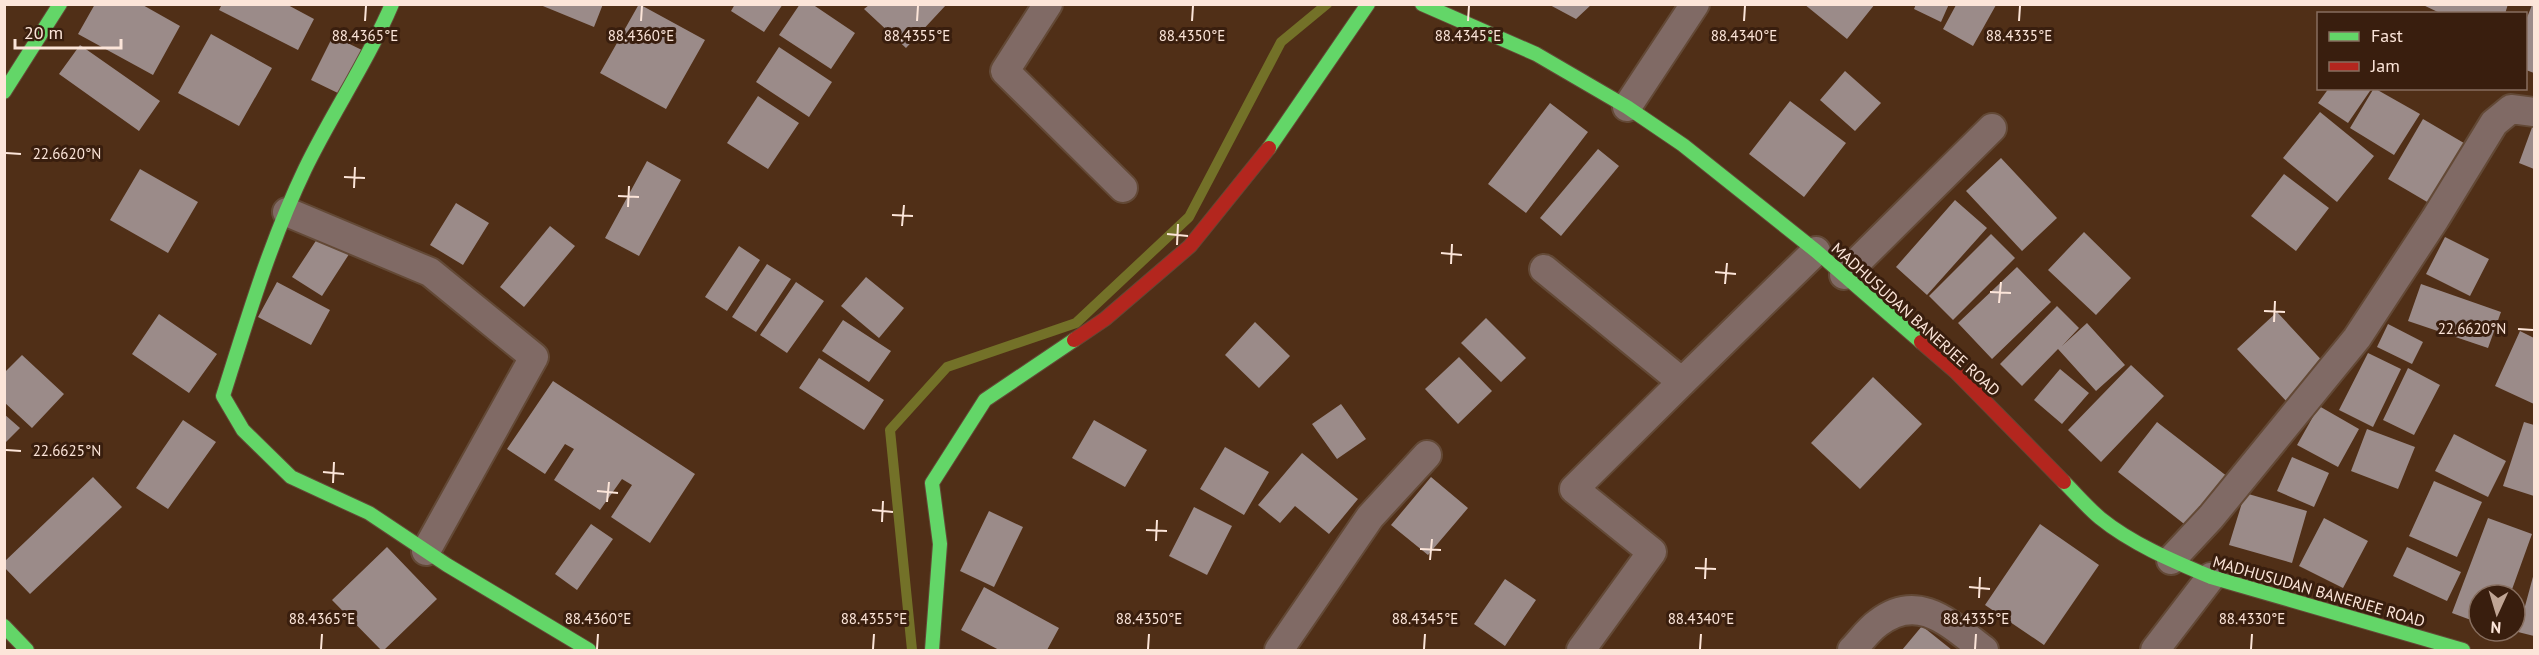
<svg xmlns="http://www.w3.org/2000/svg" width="2539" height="655" viewBox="0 0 2539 655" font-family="'PT Sans',sans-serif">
<rect width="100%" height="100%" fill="#502f17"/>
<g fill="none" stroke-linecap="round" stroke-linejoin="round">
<path stroke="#737128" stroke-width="10" d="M 912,650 L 890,430 L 947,367 L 1076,323 L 1189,217 L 1281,42 L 1327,4"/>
</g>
<path fill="#9b8b89" d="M 95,4 L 141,4 L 180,26 L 153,75 L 78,34 Z
M 222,4 L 286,4 L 314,19 L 298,50 L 219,10 Z
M 538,4 L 603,4 L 594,27 Z
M 639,4 L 705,40 L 666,109 L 600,73 Z
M 735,4 L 783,4 L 764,32 L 731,11 Z
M 800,4 L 812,4 L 855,33 L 831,69 L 779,35 Z
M 1548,4 L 1592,4 L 1576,19 Z
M 1804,4 L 1875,4 L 1847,39 Z
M 1916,4 L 1949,4 L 1941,22 L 1914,9 Z
M 2421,4 L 2508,4 L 2505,14 L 2442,14 Z
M 869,5 L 946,5 L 906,48 L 864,9 Z
M 1956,5 L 1996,5 L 1973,46 L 1943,29 Z
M 2532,5 L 2534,5 L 2534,73 L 2526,70 L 2526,20 Z
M 211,34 L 272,68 L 239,126 L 178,93 Z
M 333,36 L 364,51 L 342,95 L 311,80 Z
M 80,45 L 160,101 L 139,131 L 59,74 Z
M 779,47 L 832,82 L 809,117 L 756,82 Z
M 1845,71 L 1881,103 L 1855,131 L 1820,100 Z
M 2329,88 L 2372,88 L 2348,123 L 2318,103 Z
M 2374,88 L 2420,114 L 2394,155 L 2350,128 Z
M 758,96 L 799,123 L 768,169 L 727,143 Z
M 1790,101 L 1846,143 L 1804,197 L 1749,154 Z
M 1550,103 L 1588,132 L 1526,213 L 1488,184 Z
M 2320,112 L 2374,156 L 2337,202 L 2283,158 Z
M 2423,119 L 2469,146 L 2434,206 L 2388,179 Z
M 2534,122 L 2534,169 L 2519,163 Z
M 1598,149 L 1619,166 L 1561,236 L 1540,218 Z
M 2001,158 L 2057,218 L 2022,251 L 1966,191 Z
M 647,161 L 681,180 L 639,256 L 605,238 Z
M 140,169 L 198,202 L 168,253 L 110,220 Z
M 2284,174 L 2329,208 L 2296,251 L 2251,216 Z
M 1955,200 L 1987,228 L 1927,295 L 1896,267 Z
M 456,203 L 489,223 L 463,265 L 430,245 Z
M 550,226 L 575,246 L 524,307 L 500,287 Z
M 323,230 L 353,248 L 322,296 L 292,277 Z
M 2084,232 L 2131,278 L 2096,315 L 2048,270 Z
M 1991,234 L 2015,258 L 1953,320 L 1929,296 Z
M 2445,237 L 2489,259 L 2470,296 L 2426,274 Z
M 739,246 L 760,260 L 727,311 L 705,297 Z
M 767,264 L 791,279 L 756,332 L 732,317 Z
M 2017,267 L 2051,302 L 1992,359 L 1958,323 Z
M 866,277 L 904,308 L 879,338 L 841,306 Z
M 277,282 L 330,310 L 311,345 L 258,317 Z
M 796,282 L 824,301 L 787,353 L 760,335 Z
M 2421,284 L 2501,312 L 2488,348 L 2408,321 Z
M 2057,306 L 2079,328 L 2062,346 L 2087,323 L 2125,365 L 2096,391 L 2058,349 L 2022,386 L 2000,364 Z
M 2277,312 L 2328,367 L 2288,403 L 2237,349 Z
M 159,314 L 217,354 L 189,393 L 132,354 Z
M 1486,318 L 1526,358 L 1501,382 L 1461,343 Z
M 843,320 L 891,351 L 869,382 L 822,351 Z
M 1255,322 L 1290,356 L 1259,388 L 1225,355 Z
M 2388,324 L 2423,342 L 2412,364 L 2377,347 Z
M 2520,331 L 2534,338 L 2534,404 L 2495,386 Z
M 2368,353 L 2401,369 L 2373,427 L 2339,410 Z
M 22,355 L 64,394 L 32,428 L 4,402 L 4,373 Z
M 1459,357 L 1492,391 L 1458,424 L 1425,389 Z
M 819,358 L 884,400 L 864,430 L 799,388 Z
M 2131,365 L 2164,396 L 2101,462 L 2068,430 Z
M 2408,368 L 2440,385 L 2414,435 L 2383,420 Z
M 2060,369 L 2089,393 L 2062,424 L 2034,400 Z
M 1873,377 L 1922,424 L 1860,489 L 1811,443 Z
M 553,381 L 695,474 L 650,543 L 611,517 L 632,485 L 622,479 L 600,510 L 554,480 L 574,449 L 565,444 L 545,474 L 507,449 Z
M 1341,404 L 1366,439 L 1337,459 L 1312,424 Z
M 2319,406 L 2359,429 L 2338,467 L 2297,445 Z
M 4,414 L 20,428 L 4,444 Z
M 183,420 L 216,442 L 168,509 L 136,488 Z
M 1094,420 L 1147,450 L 1125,487 L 1072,458 Z
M 2157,422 L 2228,477 L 2188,527 L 2118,472 Z
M 2524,422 L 2534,425 L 2534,496 L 2503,486 Z
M 2367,429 L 2415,447 L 2398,489 L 2351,471 Z
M 2454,434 L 2506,461 L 2488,497 L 2435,471 Z
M 1225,447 L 1269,472 L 1244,515 L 1200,489 Z
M 1302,453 L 1358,499 L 1329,534 L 1295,506 L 1280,523 L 1258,505 Z
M 2292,457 L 2329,473 L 2314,507 L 2277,491 Z
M 93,477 L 122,507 L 30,594 L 4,567 L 4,562 Z
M 1431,477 L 1468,508 L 1428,555 L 1391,525 Z
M 2434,481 L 2482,502 L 2457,557 L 2409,536 Z
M 2245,493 L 2307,511 L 2292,563 L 2229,545 Z
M 1194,507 L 1232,526 L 1207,575 L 1169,556 Z
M 989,511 L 1023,527 L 994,587 L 960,571 Z
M 2324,518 L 2368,541 L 2343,588 L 2299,566 Z
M 2488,518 L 2532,534 L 2510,595 L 2479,595 L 2479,623 L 2452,613 Z
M 591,524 L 613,539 L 577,590 L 555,574 Z
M 2040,524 L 2099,565 L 2044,645 L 1985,605 Z
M 387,547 L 437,599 L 384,650 L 381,650 L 332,600 Z
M 2407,547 L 2461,572 L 2447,601 L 2393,576 Z
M 2534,573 L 2534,636 L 2518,632 Z
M 1505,579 L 1536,600 L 1505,646 L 1474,624 Z
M 984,587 L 1059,628 L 1047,650 L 999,650 L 961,630 Z
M 1922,626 L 1952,650 L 1902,650 Z"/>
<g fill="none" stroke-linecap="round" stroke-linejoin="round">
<defs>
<path id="street" d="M 1048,4 L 1005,71 L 1123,188
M 1627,107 L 1695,4
M 287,212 L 430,272 L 534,357 L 426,551
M 1544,269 L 1682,382 L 1574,489 L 1652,552 L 1581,650
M 1844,275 L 1992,128
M 1682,382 L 1816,251
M 2171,560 L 2211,517 L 2357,338 L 2435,219 L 2494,123 L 2511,109 L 2534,112
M 1279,650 L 1370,517 L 1427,455
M 1852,650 C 1860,642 1868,630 1878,623 C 1919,591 1951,625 1984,650
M 2155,650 L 2211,577"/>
<path id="fast" d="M 392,4 C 368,61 332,113 305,169 C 270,242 247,320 223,396 L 243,430 L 291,477 L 369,513 L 447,565 L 589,650
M 1422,4 L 1536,54 L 1627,107 L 1683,145 L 1816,251 L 1921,342
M 4,92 L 60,4
M 1269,148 L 1368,4
M 2064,482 C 2076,494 2087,507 2100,518 C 2132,544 2173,561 2211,577 L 2463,650
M 4,626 L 27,650
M 932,650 L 940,544 L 932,483 L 985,400 L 1074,340"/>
<path id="jam" d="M 1074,340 L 1105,319 L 1190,246 L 1269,148
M 1921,342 L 1956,372 L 2064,482"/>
</defs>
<use href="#street" stroke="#634936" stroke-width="32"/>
<use href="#fast" stroke="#634936" stroke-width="16"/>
<use href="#jam" stroke="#634936" stroke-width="16"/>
<use href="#street" stroke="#806a65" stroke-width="28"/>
<use href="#fast" stroke="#63d668" stroke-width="14"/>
<use href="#jam" stroke="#b3261e" stroke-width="14"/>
</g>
<path fill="none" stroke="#fce5d9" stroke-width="2" d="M 365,21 L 366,6M 641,21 L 642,6M 917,21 L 918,6M 1192,21 L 1193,6M 1468,21 L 1469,6M 1744,21 L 1745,6M 2019,21 L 2020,6M 6,153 L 21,154M 344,177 L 365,178M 354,188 L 355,167M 618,196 L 639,197M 628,207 L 629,186M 892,215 L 913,216M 902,226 L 904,205M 1167,234 L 1188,236M 1177,245 L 1178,224M 1441,253 L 1462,255M 1451,264 L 1452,244M 1715,272 L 1736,274M 1725,284 L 1727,263M 1990,292 L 2011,293M 1999,303 L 2001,282M 2264,311 L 2285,312M 2274,322 L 2275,301M 2518,329 L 2533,330M 6,450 L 21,451M 323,472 L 344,474M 333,483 L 334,462M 597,491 L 618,493M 607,502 L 609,482M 872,510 L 893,512M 882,522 L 883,501M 1146,530 L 1167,531M 1156,541 L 1157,520M 1420,549 L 1441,550M 1430,560 L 1432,539M 1695,568 L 1716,569M 1705,579 L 1706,558M 1969,587 L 1990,589M 1979,598 L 1980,577M 321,649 L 322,634M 597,649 L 598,634M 873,649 L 874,634M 1148,649 L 1149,634M 1424,649 L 1425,634M 1700,649 L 1701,634M 1975,649 L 1976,634M 2251,649 L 2252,634"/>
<g text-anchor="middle" stroke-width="6" stroke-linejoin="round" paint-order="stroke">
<g font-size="16" fill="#fce5d9" stroke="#391e0e">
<text transform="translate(1916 319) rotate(42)" y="6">MADHUSUDAN BANERJEE ROAD</text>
<text transform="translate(2319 591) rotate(16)" y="6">MADHUSUDAN BANERJEE ROAD</text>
</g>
</g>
<g font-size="15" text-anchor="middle" fill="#fce5d9" stroke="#391e0e" stroke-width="6" stroke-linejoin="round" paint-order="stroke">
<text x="365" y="41">88.4365°E</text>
<text x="641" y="41">88.4360°E</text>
<text x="917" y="41">88.4355°E</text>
<text x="1192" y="41">88.4350°E</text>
<text x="1468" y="41">88.4345°E</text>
<text x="1744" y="41">88.4340°E</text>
<text x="2019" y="41">88.4335°E</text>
<text x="67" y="159">22.6620°N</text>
<text x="2472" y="334">22.6620°N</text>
<text x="67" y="456">22.6625°N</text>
<text x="322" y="624">88.4365°E</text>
<text x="598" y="624">88.4360°E</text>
<text x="874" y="624">88.4355°E</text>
<text x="1149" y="624">88.4350°E</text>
<text x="1425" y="624">88.4345°E</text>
<text x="1701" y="624">88.4340°E</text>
<text x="1976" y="624">88.4335°E</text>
<text x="2252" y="624">88.4330°E</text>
</g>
<rect width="2539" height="655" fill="none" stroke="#fce5d9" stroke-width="12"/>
<rect x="2317" y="12" width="210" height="78" fill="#391e0e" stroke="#876e5f" stroke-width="1.5"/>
<rect x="2329" y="32" width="30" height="9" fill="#63d668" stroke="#876e5f" stroke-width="1.5"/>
<text x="2371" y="42" font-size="18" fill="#fce5d9">Fast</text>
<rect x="2329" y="62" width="30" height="9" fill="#b3261e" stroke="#876e5f" stroke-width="1.5"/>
<text x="2371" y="72" font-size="18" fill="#fce5d9">Jam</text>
<g transform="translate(2497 613) rotate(184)"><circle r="28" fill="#391e0e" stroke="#876e5f" stroke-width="1.5"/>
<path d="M0-4.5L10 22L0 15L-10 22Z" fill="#c0a595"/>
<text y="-9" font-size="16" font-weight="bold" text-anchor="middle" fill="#fce5d9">N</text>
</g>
<path d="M15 39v9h106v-9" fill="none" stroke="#fce5d9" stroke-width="3"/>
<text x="24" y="39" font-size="18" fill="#fce5d9" stroke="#391e0e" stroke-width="4.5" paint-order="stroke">20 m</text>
</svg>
